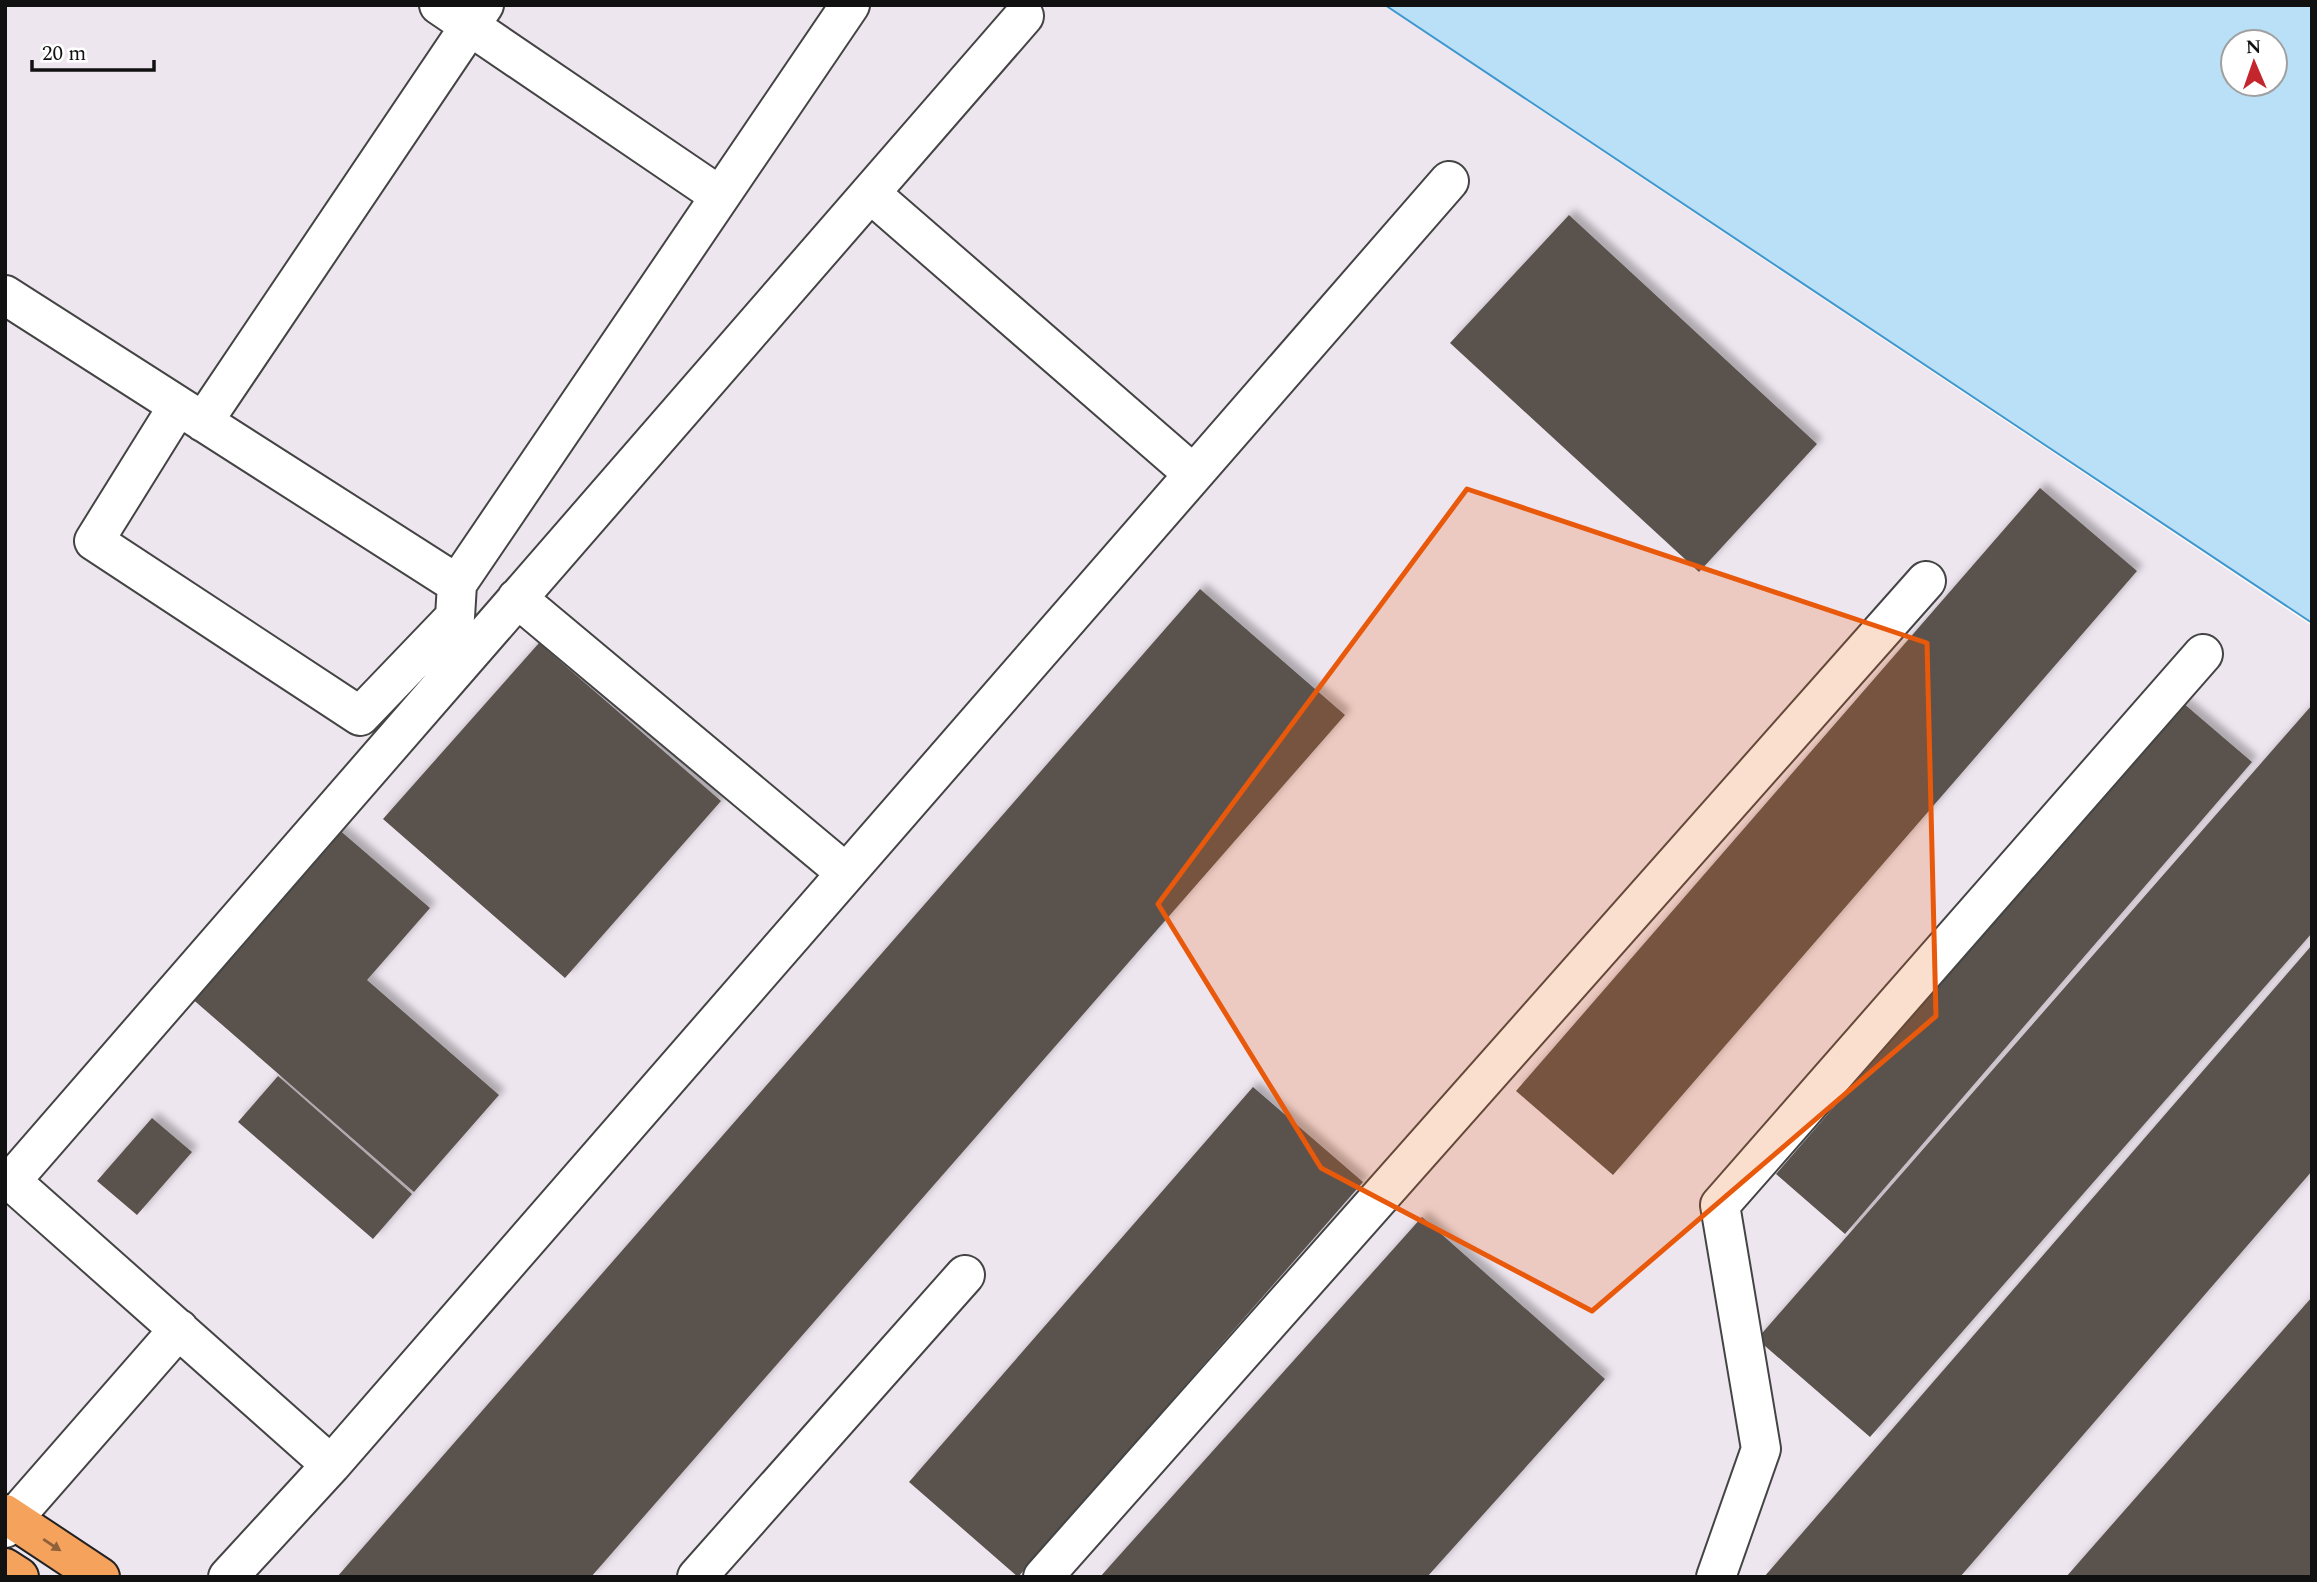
<svg xmlns="http://www.w3.org/2000/svg" width="2317" height="1582" viewBox="0 0 2317 1582" font-family="Spectral,serif">
<defs>
<filter id="shadow"><feDropShadow dx="6" dy="-6" stdDeviation="3.5" flood-color="#0004"/></filter>
</defs>
<rect width="100%" height="100%" fill="#fffdf5"/>
<path fill="#eee6ef" d="M 5,5 L 1383,5 L 2312,626 L 2312,1577 L 5,1577 Z"/>
<path fill="#b9e0f7" stroke="#3f96cf" stroke-width="2" fill-rule="evenodd" d="M 1385,5 L 2312,5 L 2312,623 ZM 2233,42 L 2275,42 L 2275,84 L 2233,84 Z"/>
<path fill="#5a524d" filter="url(#shadow)" d="M 1569,215 L 1817,444 L 1699,572 L 1450,343 Z
M 2040,488 L 2137,571 L 1613,1175 L 1516,1091 Z
M 1200,589 L 1345,715 L 591,1577 L 337,1577 Z
M 539,643 L 721,801 L 565,978 L 383,819 Z
M 2183,703 L 2252,762 L 1845,1234 L 1776,1174 Z
M 2312,705 L 2312,933 L 1870,1437 L 1757,1339 Z
M 337,828 L 430,908 L 367,980 L 499,1095 L 414,1192 L 189,996 Z
M 2312,945 L 2312,1171 L 1960,1577 L 1764,1577 Z
M 278,1076 L 412,1194 L 373,1239 L 238,1122 Z
M 1253,1087 L 1363,1182 L 1018,1577 L 909,1482 Z
M 152,1118 L 192,1152 L 137,1215 L 97,1181 Z
M 1422,1217 L 1605,1379 L 1427,1577 L 1100,1577 Z
M 2312,1297 L 2312,1577 L 2066,1577 Z"/>
<g fill="none" stroke-linecap="round" stroke-linejoin="round">
<defs>
<path id="minor" d="M 439,5 L 720,196
M 870,193 L 1183,465
M 5,295 L 457,584
M 178,406 L 94,541 L 360,716 L 455,617 L 457,584 L 850,5
M 203,422 L 484,5
M 517,598 L 846,873
M 331,1465 L 11,1181 L 1024,16
M 5,1528 L 179,1329
M 228,1577 L 331,1465 L 1449,181
M 697,1577 L 965,1275
M 1043,1577 L 1926,581
M 1716,1577 L 1761,1449 L 1720,1205 L 2203,654"/>
<path id="highway" d="M 5,1514 L 100,1577
M 5,1568 L 19,1577"/>
</defs>
<use href="#minor" stroke="#444" stroke-width="42"/>
<use href="#highway" stroke="#222" stroke-width="42"/>
<use href="#minor" stroke="#fff" stroke-width="38"/>
<use href="#highway" stroke="#f5a25d" stroke-width="38"/>
</g>
<defs><path id="oneway-solid" d="M-6-.8H1V-3.2L6.5 0L1 3.2V.8H-6Z" transform="scale(1.75)"/></defs>
<use fill="#8e613b" href="#oneway-solid" transform="translate(52 1545) rotate(34)"/>
<path fill="#e8590c" fill-opacity="0.2" stroke="#e8590c" stroke-width="5" stroke-linejoin="round" d="M 1467,489 L 1927,643 L 1936,1016 L 1592,1311 L 1321,1168 L 1158,904 Z"/>
<rect width="2317" height="1582" fill="none" stroke="#111111" stroke-width="14"/>
<g transform="translate(2254 63) rotate(358)"><circle r="33" fill="#ffffff" stroke="#a0a0a0" stroke-width="2"/>
<path d="M0-5L12 26L0 18L-12 26Z" fill="#c4262e"/>
<text y="-10" font-size="19" font-weight="bold" text-anchor="middle" fill="#111111">N</text>
</g>
<path d="M32 60v10h122v-10" fill="none" stroke="#111111" stroke-width="3.5"/>
<text x="42" y="60" font-size="21" fill="#111111" stroke="#ffffff" stroke-width="5" paint-order="stroke">20 m</text>
</svg>
